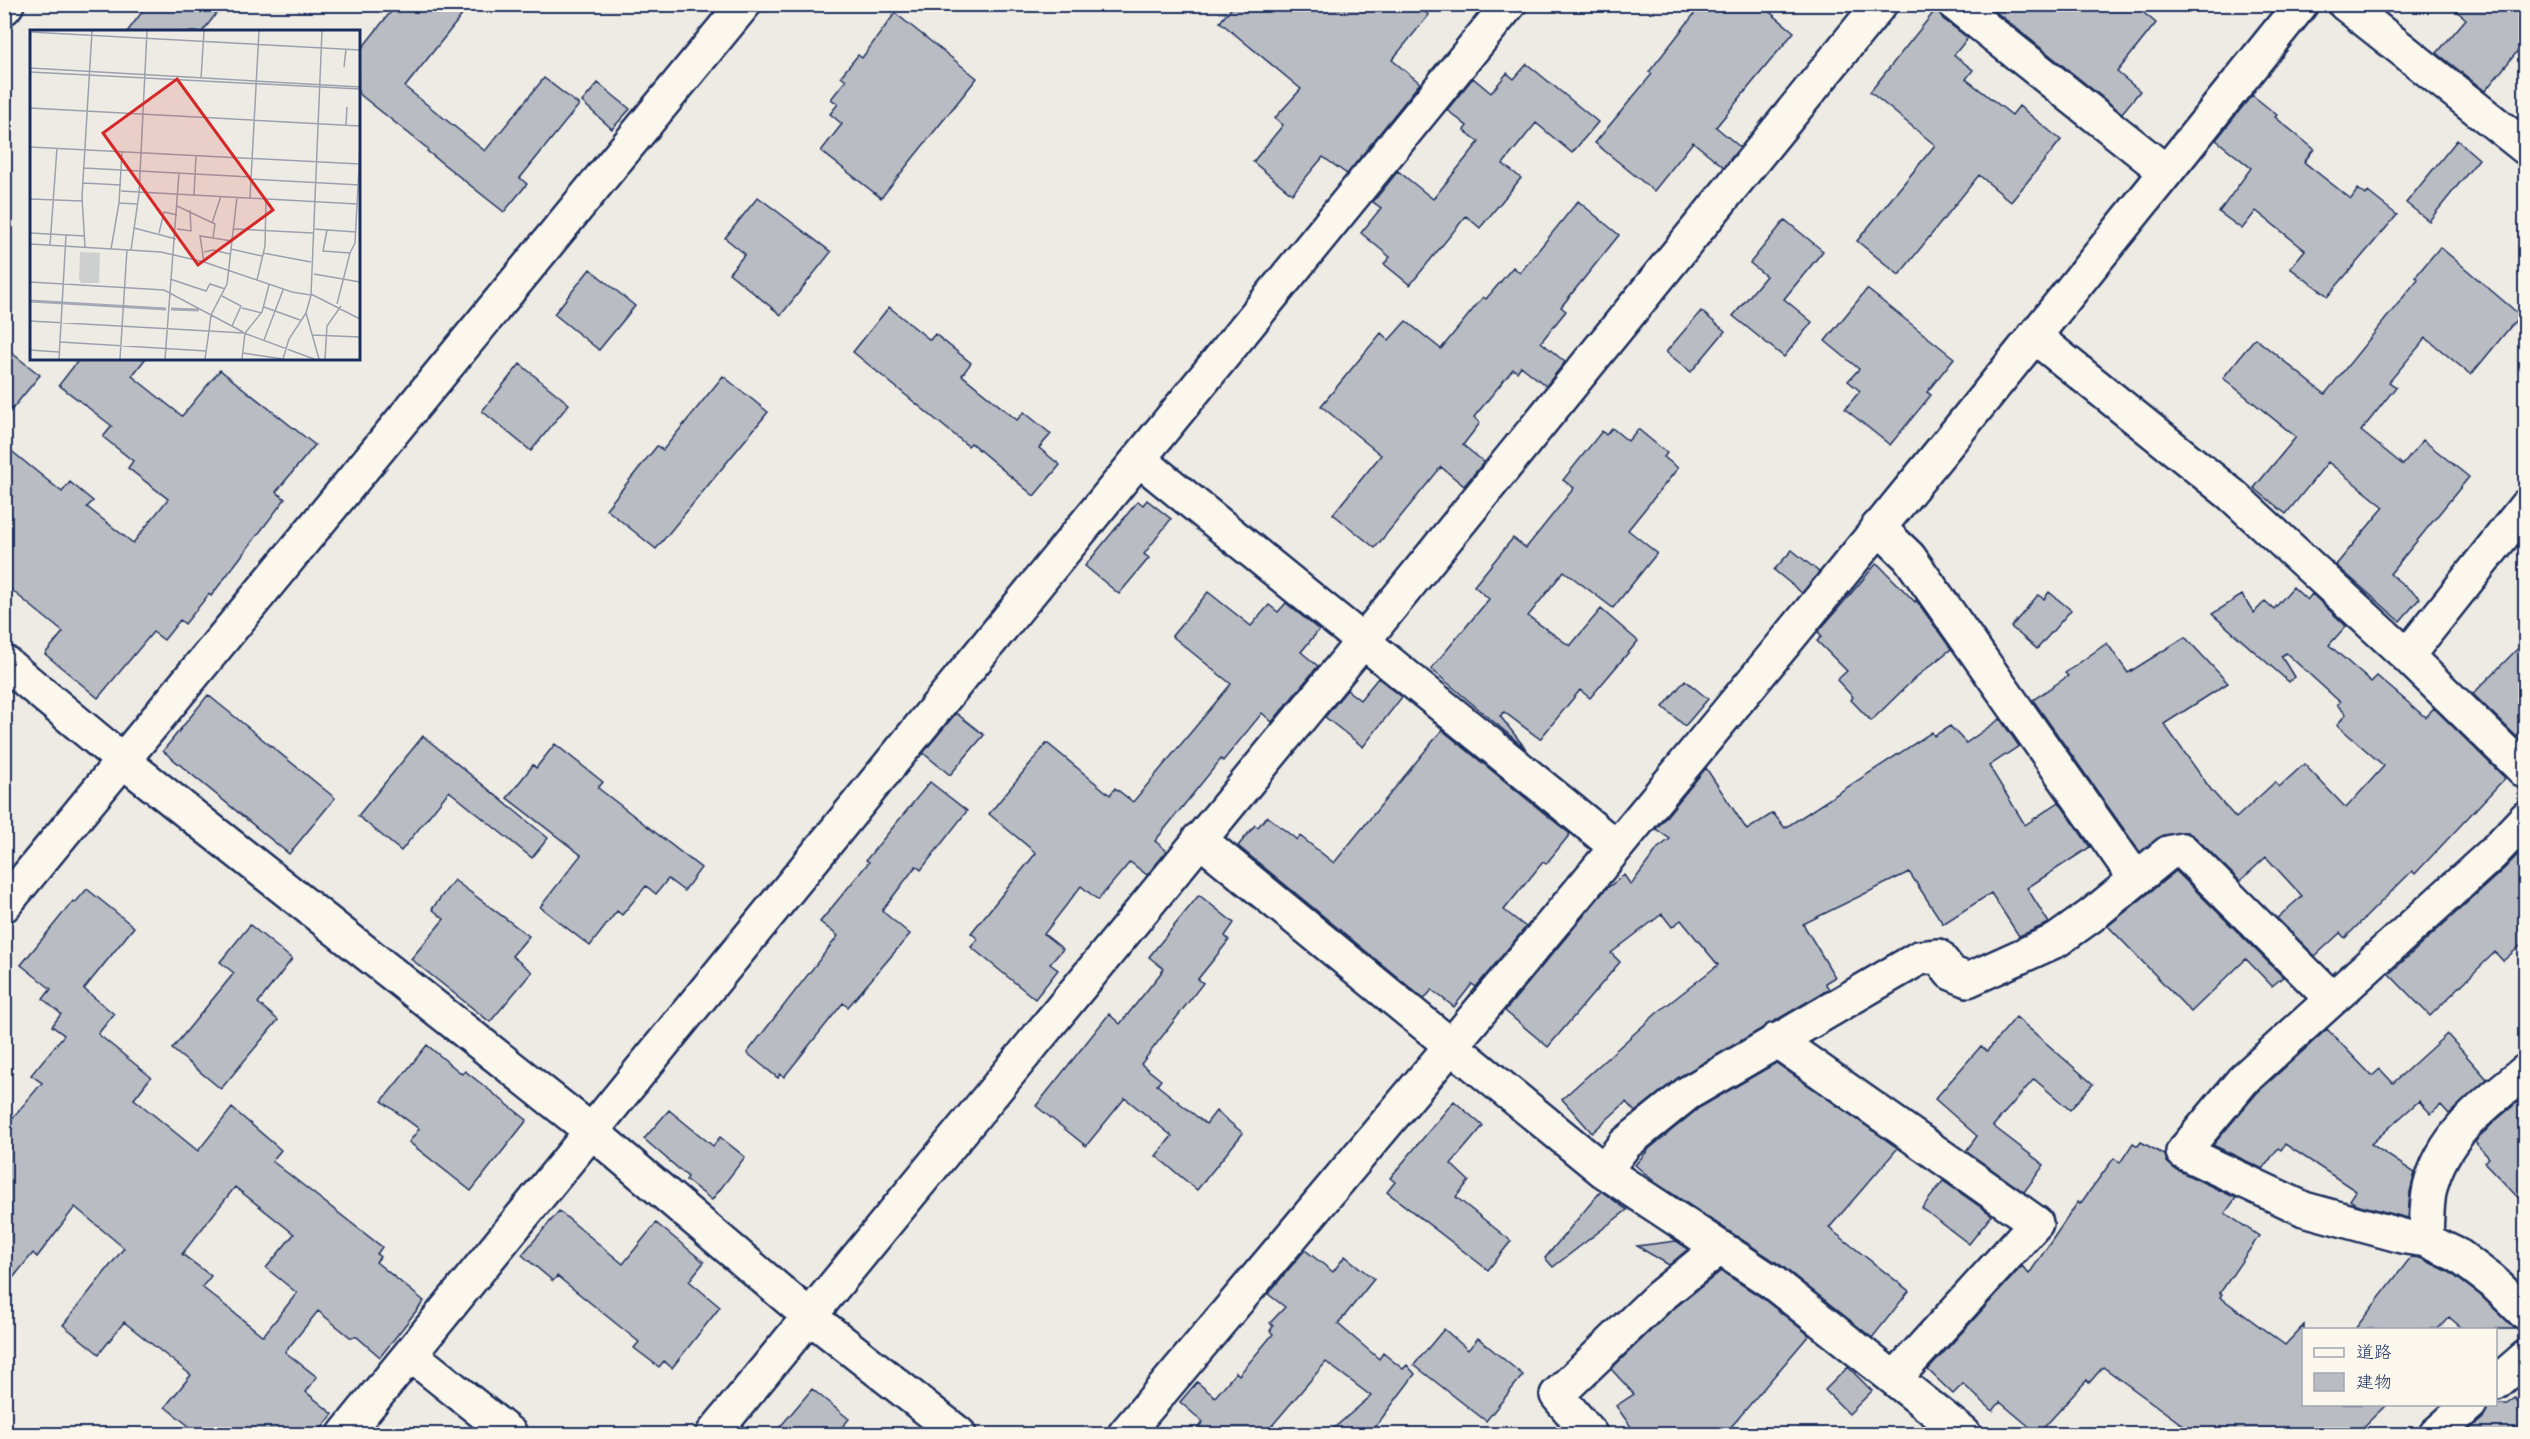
<svg xmlns="http://www.w3.org/2000/svg" width="2530" height="1439" viewBox="0 0 2530 1439" font-family="'Gochi Hand','Klee One',sans-serif">
<rect width="100%" height="100%" fill="#eeebe4"/>
<filter id="ink" filterUnits="userSpaceOnUse"><feTurbulence type="fractalNoise" baseFrequency=".0167" numOctaves="2"/><feDisplacementMap in="SourceGraphic" scale="12" xChannelSelector="R" yChannelSelector="G"/><feConvolveMatrix kernelMatrix="1 2 1 2 8 2 1 2 1" color-interpolation-filters="sRGB"/></filter>
<g filter="url(#ink)">
<path fill="#b9bcc3" stroke="#1b2f5e" stroke-width="1.5" fill-rule="evenodd" d="M 148,4 L 224,4 L 202,32 L 127,32 Z
M 397,4 L 471,4 L 405,87 L 485,151 L 544,78 L 579,105 L 520,178 L 527,184 L 504,212 L 427,151 L 428,149 L 358,93 L 358,53 Z
M 1235,4 L 1414,4 L 1429,15 L 1392,60 L 1420,83 L 1347,174 L 1323,157 L 1292,194 L 1253,162 L 1283,125 L 1275,118 L 1301,89 L 1220,22 Z
M 1702,4 L 1760,4 L 1794,32 L 1716,127 L 1740,147 L 1724,167 L 1693,142 L 1654,191 L 1595,143 L 1652,74 L 1649,72 Z
M 1986,4 L 2133,4 L 2156,23 L 2117,72 L 2140,91 L 2122,113 Z
M 2448,4 L 2514,4 L 2526,14 L 2526,41 L 2485,91 L 2437,53 L 2466,19 Z
M 1937,8 L 1943,19 L 1968,38 L 1954,55 L 1973,70 L 1966,79 L 2012,115 L 2019,106 L 2061,140 L 2011,202 L 1979,175 L 1899,275 L 1857,241 L 1935,145 L 1870,92 Z
M 895,13 L 977,78 L 881,198 L 821,151 L 842,124 L 830,114 L 838,104 L 831,99 L 846,80 L 841,76 L 858,55 L 862,58 Z
M 1527,64 L 1598,122 L 1572,153 L 1536,123 L 1503,164 L 1521,178 L 1480,228 L 1466,216 L 1410,285 L 1384,264 L 1390,257 L 1361,233 L 1381,208 L 1373,202 L 1398,171 L 1433,199 L 1479,142 L 1464,130 L 1467,126 L 1447,110 L 1473,78 L 1491,93 L 1507,73 L 1514,79 Z
M 598,83 L 630,109 L 612,129 L 582,102 Z
M 2252,95 L 2277,115 L 2275,117 L 2314,149 L 2304,162 L 2351,199 L 2358,189 L 2366,195 L 2368,192 L 2397,215 L 2328,296 L 2290,268 L 2305,250 L 2256,211 L 2242,229 L 2219,212 L 2251,168 L 2216,140 Z
M 2457,140 L 2479,159 L 2429,221 L 2406,203 Z
M 758,197 L 831,252 L 781,315 L 729,273 L 745,254 L 725,238 Z
M 1578,201 L 1619,235 L 1561,307 L 1566,311 L 1541,342 L 1565,362 L 1546,386 L 1521,366 L 1517,372 L 1513,369 L 1474,417 L 1480,423 L 1463,445 L 1484,462 L 1464,486 L 1441,467 L 1375,548 L 1333,514 L 1381,455 L 1321,406 L 1381,333 L 1389,340 L 1406,321 L 1441,349 L 1483,297 L 1486,299 L 1513,267 L 1520,273 Z
M 1785,220 L 1823,251 L 1784,299 L 1812,322 L 1784,357 L 1733,316 L 1766,276 L 1750,263 Z
M 2440,247 L 2520,315 L 2471,375 L 2426,338 L 2389,382 L 2396,387 L 2361,431 L 2403,465 L 2423,440 L 2469,477 L 2390,574 L 2420,598 L 2400,621 L 2336,565 L 2384,507 L 2328,462 L 2286,514 L 2254,488 L 2296,437 L 2223,378 L 2255,338 L 2325,394 L 2418,279 L 2415,277 Z
M 590,269 L 635,306 L 599,350 L 554,314 Z
M 1867,289 L 1954,358 L 1927,392 L 1931,395 L 1890,445 L 1845,409 L 1860,391 L 1848,381 L 1859,369 L 1825,341 Z
M 889,307 L 930,340 L 935,334 L 971,363 L 962,375 L 1017,420 L 1024,412 L 1051,434 L 1039,448 L 1060,465 L 1034,496 L 971,443 L 968,446 L 853,352 Z
M 1701,311 L 1725,331 L 1691,372 L 1666,352 Z
M 4,347 L 40,375 L 4,419 Z
M 80,358 L 146,358 L 132,376 L 182,416 L 220,370 L 315,445 L 276,492 L 285,499 L 211,596 L 209,594 L 185,624 L 180,620 L 164,640 L 153,632 L 98,698 L 45,654 L 63,632 L 4,584 L 4,445 L 62,492 L 70,482 L 93,501 L 87,507 L 133,543 L 168,499 L 128,468 L 133,461 L 103,437 L 112,426 L 59,385 Z
M 520,364 L 569,404 L 531,451 L 482,411 Z
M 723,376 L 768,412 L 656,549 L 606,509 L 657,446 L 663,450 Z
M 1612,428 L 1628,441 L 1638,429 L 1667,453 L 1664,457 L 1678,468 L 1628,530 L 1657,553 L 1613,608 L 1564,571 L 1528,616 L 1570,646 L 1601,609 L 1638,641 L 1590,698 L 1580,690 L 1540,739 L 1504,712 L 1500,716 L 1526,749 L 1431,669 L 1489,599 L 1474,586 L 1513,538 L 1526,548 L 1574,488 L 1563,480 L 1602,431 L 1606,435 Z
M 1147,500 L 1171,519 L 1144,554 L 1149,558 L 1119,594 L 1085,566 L 1138,501 L 1143,505 Z
M 1792,550 L 1819,572 L 1802,593 L 1774,570 Z
M 1877,563 L 1915,602 L 1916,600 L 1951,649 L 1915,678 L 1871,721 L 1851,700 L 1853,697 L 1837,680 L 1847,671 L 1817,641 L 1822,636 L 1818,632 Z
M 2293,587 L 2307,600 L 2312,594 L 2346,626 L 2329,645 L 2371,682 L 2377,676 L 2425,717 L 2434,708 L 2505,778 L 2415,874 L 2412,871 L 2345,938 L 2340,933 L 2315,956 L 2277,918 L 2302,896 L 2266,857 L 2240,881 L 2195,837 L 2187,832 L 2164,835 L 2140,852 L 2033,700 L 2068,676 L 2065,673 L 2107,643 L 2128,673 L 2185,637 L 2228,683 L 2164,724 L 2212,791 L 2236,818 L 2275,782 L 2279,787 L 2304,764 L 2346,808 L 2384,766 L 2337,725 L 2346,714 L 2337,705 L 2340,702 L 2286,653 L 2281,656 L 2294,677 L 2289,682 L 2212,614 L 2242,595 L 2254,613 L 2265,601 L 2274,609 Z
M 1208,592 L 1251,626 L 1269,605 L 1278,612 L 1286,603 L 1319,630 L 1301,652 L 1318,666 L 1272,722 L 1262,713 L 1223,761 L 1221,759 L 1155,841 L 1167,851 L 1147,875 L 1130,862 L 1098,900 L 1081,886 L 1044,934 L 1063,949 L 1050,964 L 1058,970 L 1035,999 L 971,947 L 978,939 L 971,933 L 1036,853 L 989,814 L 1047,743 L 1110,795 L 1115,788 L 1133,802 L 1231,684 L 1172,636 Z
M 2049,592 L 2071,610 L 2037,649 L 2011,627 L 2038,595 L 2044,599 Z
M 2526,640 L 2526,727 L 2517,737 L 2473,694 Z
M 1378,678 L 1402,697 L 1363,747 L 1325,717 L 1347,690 L 1360,700 Z
M 1685,680 L 1708,699 L 1685,726 L 1663,707 Z
M 208,695 L 335,798 L 289,854 L 163,751 Z
M 956,713 L 984,735 L 950,775 L 923,753 Z
M 2000,719 L 2019,746 L 1989,766 L 2025,825 L 2059,802 L 2090,847 L 2027,888 L 2049,923 L 2019,936 L 1991,893 L 1943,924 L 1909,872 L 1803,924 L 1835,977 L 1825,983 L 1829,989 L 1679,1077 L 1635,1112 L 1626,1102 L 1592,1133 L 1562,1099 L 1657,1013 L 1718,965 L 1681,920 L 1672,927 L 1662,914 L 1611,953 L 1620,962 L 1548,1047 L 1505,1011 L 1606,889 L 1624,875 L 1631,885 L 1658,848 L 1670,839 L 1656,829 L 1706,768 L 1747,830 L 1773,813 L 1785,828 L 1932,732 L 1934,736 L 1950,726 L 1966,743 Z
M 1442,730 L 1570,834 L 1546,864 L 1543,862 L 1504,910 L 1526,927 L 1476,987 L 1472,984 L 1454,1007 L 1432,990 L 1424,999 L 1238,846 L 1255,825 L 1258,827 L 1267,816 L 1297,840 L 1300,836 L 1334,863 Z
M 423,736 L 548,838 L 532,858 L 449,791 L 401,851 L 358,816 Z
M 555,744 L 603,782 L 598,788 L 701,868 L 684,891 L 668,879 L 656,894 L 646,886 L 622,915 L 617,911 L 590,946 L 540,907 L 581,855 L 507,798 L 533,765 L 536,768 Z
M 930,782 L 967,811 L 921,870 L 916,866 L 882,911 L 910,934 L 848,1007 L 843,1003 L 784,1077 L 780,1074 L 778,1078 L 747,1053 L 838,936 L 820,922 L 869,862 L 866,860 Z
M 2526,846 L 2526,941 L 2503,961 L 2495,952 L 2430,1016 L 2389,974 L 2505,868 Z
M 2176,871 L 2283,977 L 2272,986 L 2246,959 L 2191,1012 L 2108,926 Z
M 454,880 L 529,936 L 512,956 L 532,972 L 490,1022 L 411,959 L 444,919 L 432,909 Z
M 87,889 L 134,927 L 84,989 L 114,1014 L 98,1034 L 151,1077 L 134,1099 L 198,1151 L 232,1108 L 281,1150 L 272,1161 L 382,1247 L 377,1254 L 380,1257 L 376,1262 L 424,1301 L 380,1357 L 357,1337 L 350,1337 L 318,1311 L 285,1352 L 317,1377 L 306,1392 L 333,1414 L 317,1434 L 199,1434 L 165,1407 L 191,1375 L 124,1322 L 99,1354 L 63,1325 L 124,1248 L 75,1207 L 37,1257 L 33,1253 L 4,1289 L 4,1128 L 42,1083 L 31,1075 L 64,1035 L 52,1026 L 61,1014 L 43,999 L 51,989 L 21,965 L 73,901 L 75,903 ZM 235,1187 L 294,1234 L 266,1268 L 297,1293 L 263,1336 L 202,1287 L 211,1276 L 182,1254 Z
M 1199,895 L 1234,923 L 1225,936 L 1229,940 L 1198,979 L 1203,983 L 1141,1064 L 1161,1080 L 1157,1085 L 1206,1124 L 1216,1111 L 1243,1133 L 1197,1190 L 1156,1156 L 1172,1136 L 1125,1098 L 1086,1146 L 1036,1106 L 1109,1014 L 1120,1024 L 1164,969 L 1149,957 Z
M 250,925 L 292,959 L 258,1003 L 278,1020 L 221,1089 L 172,1049 L 234,973 L 220,962 Z
M 2016,1017 L 2093,1084 L 2070,1110 L 2034,1079 L 1993,1126 L 2044,1165 L 2024,1192 L 1966,1151 L 1977,1136 L 1935,1099 L 1981,1046 L 1987,1051 Z
M 2327,1029 L 2372,1076 L 2380,1069 L 2393,1083 L 2447,1034 L 2487,1079 L 2449,1114 L 2441,1105 L 2431,1114 L 2419,1101 L 2371,1144 L 2415,1173 L 2410,1192 L 2408,1218 L 2356,1204 L 2350,1200 L 2356,1191 L 2285,1144 L 2281,1150 L 2278,1148 L 2263,1169 L 2213,1145 L 2257,1093 Z
M 427,1045 L 462,1074 L 465,1071 L 527,1120 L 471,1191 L 409,1142 L 419,1129 L 382,1101 Z
M 1776,1063 L 1898,1148 L 1829,1228 L 1909,1291 L 1872,1338 L 1782,1266 L 1656,1183 L 1635,1165 L 1650,1148 L 1699,1108 Z
M 2526,1095 L 2526,1206 L 2484,1162 L 2489,1158 L 2475,1142 L 2494,1122 Z
M 1454,1101 L 1483,1126 L 1451,1164 L 1469,1181 L 1456,1197 L 1511,1241 L 1488,1270 L 1387,1192 L 1395,1182 L 1390,1178 Z
M 669,1110 L 713,1146 L 720,1137 L 745,1157 L 712,1200 L 686,1180 L 688,1177 L 644,1139 Z
M 2141,1142 L 2165,1155 L 2167,1162 L 2175,1169 L 2236,1198 L 2225,1213 L 2259,1236 L 2220,1293 L 2222,1294 L 2220,1297 L 2285,1345 L 2304,1325 L 2304,1404 L 2387,1404 L 2356,1434 L 2195,1434 L 2103,1367 L 2089,1383 L 2087,1380 L 2038,1434 L 2000,1402 L 1993,1411 L 1963,1384 L 1953,1394 L 1928,1370 L 2022,1266 L 2029,1274 L 2078,1202 L 2080,1204 L 2114,1158 L 2120,1163 L 2133,1143 L 2138,1146 Z
M 1943,1181 L 1992,1215 L 1969,1244 L 1922,1208 Z
M 1601,1191 L 1627,1210 L 1553,1267 L 1545,1258 Z
M 559,1211 L 623,1264 L 656,1223 L 704,1262 L 689,1281 L 720,1307 L 672,1368 L 664,1361 L 659,1367 L 634,1348 L 639,1342 L 557,1276 L 553,1281 L 522,1255 Z
M 1676,1241 L 1688,1249 L 1669,1265 L 1637,1246 Z
M 1305,1250 L 1333,1272 L 1345,1256 L 1374,1279 L 1338,1324 L 1379,1359 L 1383,1353 L 1403,1369 L 1407,1365 L 1415,1374 L 1370,1434 L 1327,1434 L 1371,1396 L 1326,1362 L 1265,1434 L 1193,1434 L 1203,1422 L 1180,1402 L 1197,1382 L 1215,1397 L 1236,1372 L 1239,1375 L 1273,1334 L 1270,1331 L 1273,1326 L 1270,1323 L 1285,1307 L 1268,1294 Z
M 2411,1257 L 2420,1258 L 2449,1272 L 2480,1295 L 2516,1329 L 2463,1329 L 2449,1317 L 2438,1329 L 2355,1329 Z
M 1721,1271 L 1761,1297 L 1809,1335 L 1725,1434 L 1636,1434 L 1616,1406 L 1634,1394 L 1611,1369 L 1671,1311 Z
M 1444,1329 L 1468,1350 L 1478,1338 L 1523,1375 L 1486,1421 L 1414,1365 Z
M 1848,1367 L 1872,1391 L 1849,1414 L 1825,1390 Z
M 812,1389 L 849,1419 L 836,1434 L 774,1434 Z
M 2515,1398 L 2526,1412 L 2526,1434 L 2464,1434 L 2483,1418 L 2488,1404 L 2507,1404 Z"/>
<g fill="none" stroke-linecap="round" stroke-linejoin="round">
<defs>
<path id="street" d="M 1955,4 L 2165,171
M 2345,4 L 2526,148
M 2034,336 L 2232,495 L 2407,656 L 2526,772
M 1140,460 L 1615,846
M 1878,527 L 1909,557 L 2136,879
M 2407,656 L 2526,506
M 4,662 L 122,760 L 590,1130 L 809,1316 L 959,1434
M 2526,818 L 2492,854 L 2243,1080 L 2183,1152 L 2304,1209 L 2406,1237 L 2426,1240 L 2459,1256 L 2492,1281 L 2526,1314
M 1199,839 L 1604,1171 L 1772,1282 L 1964,1434
M 4,905 L 744,4
M 1776,1040 L 2036,1223 L 1895,1378
M 1604,1171 L 1625,1144 L 1688,1093 L 1919,958 L 1938,956 L 1951,973 L 1968,980 L 2057,940 L 2092,915 L 2168,853 L 2182,850 L 2332,999
M 2426,1240 C 2427,1223 2426,1204 2430,1188 C 2442,1136 2486,1103 2526,1071
M 410,1354 L 510,1434
M 345,1434 C 731,956 1122,482 1509,4
M 713,1434 L 1363,641 L 1880,4
M 1125,1434 C 1431,1072 1735,707 2033,338 C 2123,227 2211,115 2301,4
M 1590,1434 L 1557,1395 L 1659,1297 L 1719,1248"/>
<path id="secondary" d="M 4,8 L 7,4
M 2496,1383 L 2526,1357
M 2436,1434 L 2470,1404"/>
</defs>
<use href="#street" stroke="#1b2f5e" stroke-width="38"/>
<use href="#secondary" stroke="#1b2f5e" stroke-width="38"/>
<use href="#street" stroke="#fbf7ec" stroke-width="33"/>
<use href="#secondary" stroke="#fbf7ec" stroke-width="33"/>
</g>
</g>
<g transform="translate(30 30)">
<rect width="330" height="330" fill="#eeebe4"/>
<path d="M 50,222 L 70,223 L 69,253 L 51,253 L 49,249 Z" fill="#cecfcf"/>
<path fill="none" stroke="#a3a8b4" stroke-width="3" d="M 0,271 L 136,279M 141,279 L 169,280"/>
<path fill="none" stroke="#9aa0ae" stroke-width="1.5" d="M 0,2 L 330,20M 314,37 L 316,19M 0,38 L 330,57M 0,42 L 330,59M 171,48 L 174,1M 0,78 L 330,96M 316,95 L 317,77M 0,117 L 330,134M 54,138 L 221,147M 221,149 L 330,155M 53,153 L 91,155M 91,161 L 327,174M 164,165 L 166,126M 220,168 L 229,1M 0,169 L 52,171M 89,173 L 92,121M 147,176 L 185,194 L 183,208M 182,193 L 191,166M 104,198 L 146,209M 147,199 L 161,201 L 160,180M 204,199 L 283,203M 283,199 L 326,202M 297,200 L 293,221 L 320,223 L 307,274M 0,203 L 55,206M 129,203 L 134,182 L 147,185M 0,214 L 131,222 L 174,232 L 262,262 L 281,265 L 276,283 L 289,329M 20,215 L 27,118M 55,217 L 52,167 L 62,1M 81,219 L 89,173 L 108,174M 201,219 L 232,226M 101,220 L 109,164 L 117,1M 174,222 L 183,220 L 200,224M 233,223 L 281,232M 320,223 L 325,213 L 330,118M 174,232 L 170,206 L 202,211M 284,244 L 330,252M 140,249 L 176,261 L 180,254 L 195,259M 227,250 L 235,216 L 236,169M 0,252 L 134,260 L 213,302M 281,264 L 330,289M 281,265 L 292,1M 192,266 L 211,276 L 202,296M 234,277 L 270,290M 212,278 L 232,283M 0,291 L 214,303 L 284,329M 179,301 L 181,285 L 197,254 L 207,167M 282,305 L 330,307M 234,310 L 253,260M 30,312 L 176,321M 0,320 L 29,322M 213,323 L 253,329M 29,329 L 36,205M 90,329 L 97,220M 135,329 L 149,143M 175,329 L 179,301M 212,329 L 215,303 L 232,282 L 239,255M 253,329 L 259,309 L 276,283M 295,329 L 297,296 L 311,276"/>
<path fill="#d62828" fill-opacity="0.15" stroke="#d62828" stroke-width="3" d="M 147,49 L 243,180 L 168,235 L 73,103 Z"/>
<rect width="330" height="330" fill="none" stroke="#1b2f5e" stroke-width="3"/>
</g>
<rect width="2530" height="1439" fill="none" stroke="#fbf7ec" stroke-width="24"/>
<rect x="12" y="12" width="2506" height="1415" fill="none" stroke="#1b2f5e" stroke-width="2" filter="url(#ink)"/>
<rect x="2302" y="1328" width="195" height="78" fill="#fbf7ec" stroke="#a1a7b3" stroke-width="1.5"/>
<rect x="2314" y="1348" width="30" height="9" fill="#fbf7ec" stroke="#a1a7b3" stroke-width="1.5"/>
<text x="2356" y="1358" font-size="18" fill="#1b2f5e">道路</text>
<rect x="2314" y="1373" width="30" height="18" fill="#b9bcc3" stroke="#a1a7b3" stroke-width="1.5"/>
<text x="2356" y="1388" font-size="18" fill="#1b2f5e">建物</text>
</svg>
